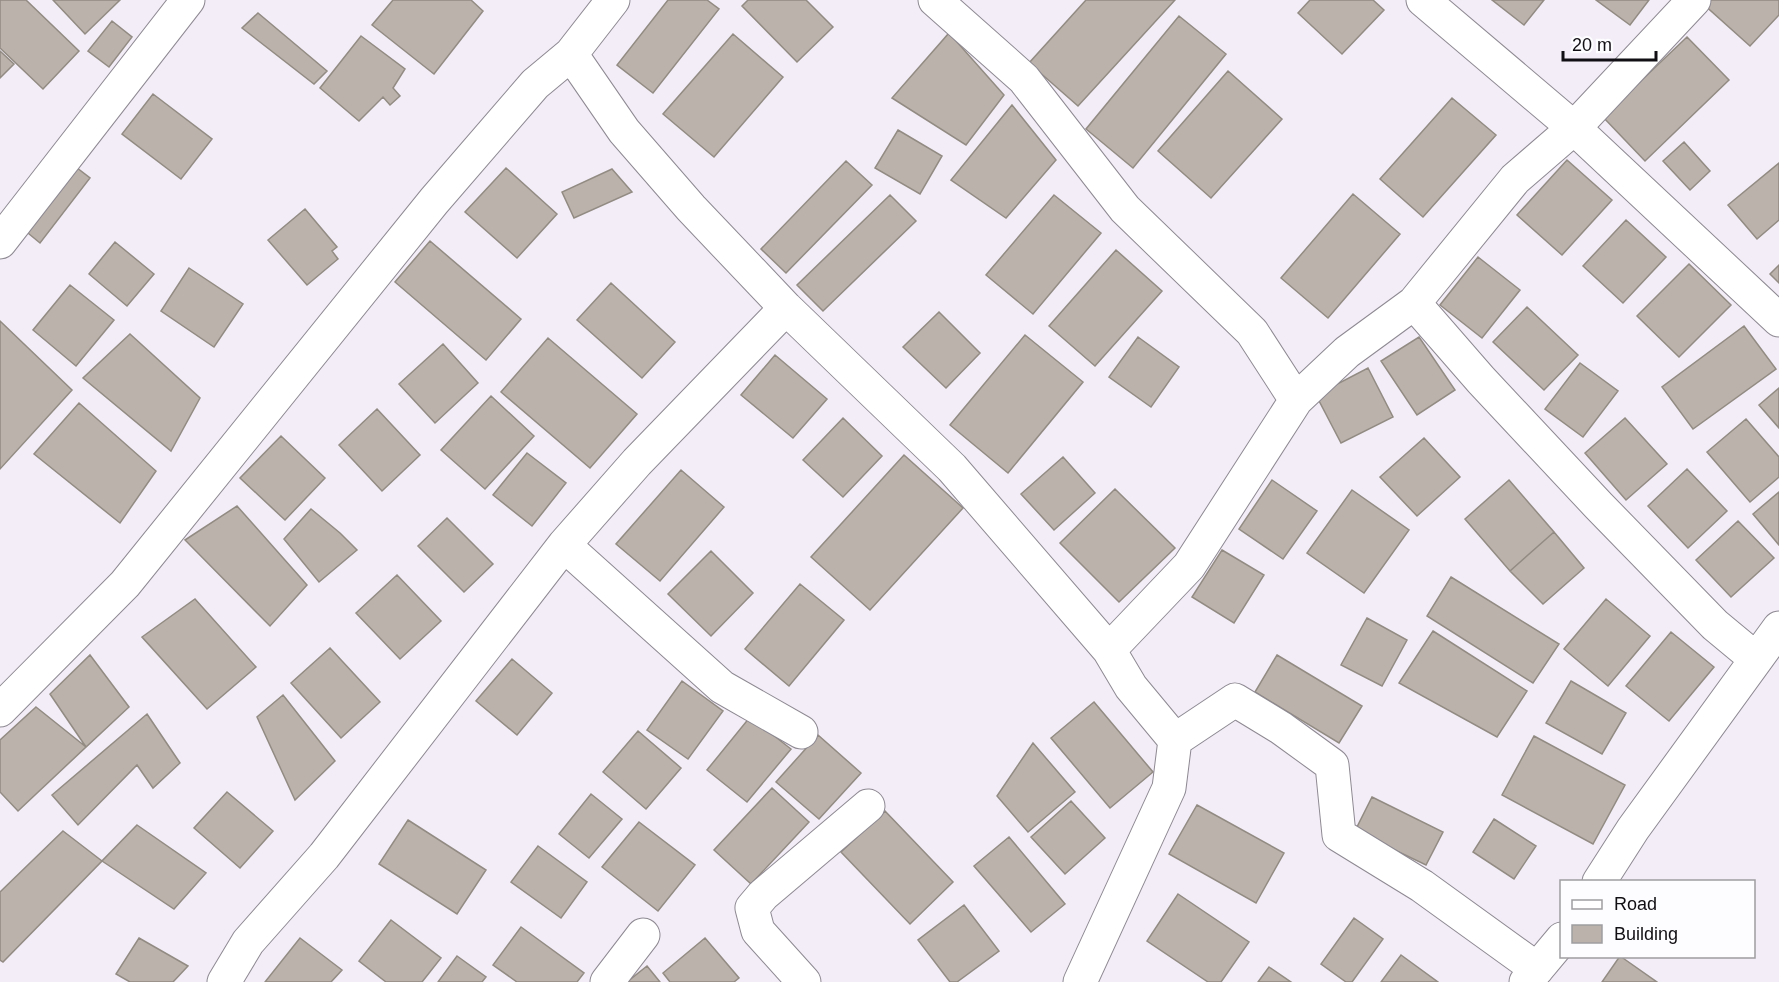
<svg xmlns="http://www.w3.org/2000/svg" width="1779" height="982" viewBox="0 0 1779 982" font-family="Arial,sans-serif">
<rect width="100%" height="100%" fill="#f2edf7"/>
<path fill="#bbb3ab" stroke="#928b83" stroke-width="1.5" d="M 0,0 L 26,0 L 79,51 L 43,89 L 0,48 Z
M 53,0 L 120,0 L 85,34 Z
M 393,0 L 471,0 L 483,11 L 434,74 L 372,25 Z
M 668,0 L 707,0 L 719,9 L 653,93 L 617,65 Z
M 748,0 L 806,0 L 833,27 L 797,62 L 742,6 Z
M 1086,0 L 1175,0 L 1078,106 L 1029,63 Z
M 1310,0 L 1373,0 L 1384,10 L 1342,54 L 1298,13 Z
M 1492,0 L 1544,0 L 1524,25 Z
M 1596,0 L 1649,0 L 1630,25 Z
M 1704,0 L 1779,0 L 1779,15 L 1750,46 L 1701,2 Z
M 258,13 L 327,71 L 314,84 L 242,28 Z
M 1179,16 L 1226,54 L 1133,168 L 1086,129 Z
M 112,21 L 132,37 L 109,67 L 88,51 Z
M 949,33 L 1004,95 L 966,145 L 892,98 Z
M 733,34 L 783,77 L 714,157 L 663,114 Z
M 361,36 L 405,69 L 393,88 L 400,96 L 390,105 L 383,97 L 359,121 L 320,88 Z
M 1687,37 L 1729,80 L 1645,161 L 1603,117 Z
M 0,51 L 14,64 L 0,78 Z
M 1228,71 L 1282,119 L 1211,198 L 1158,151 Z
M 153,94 L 212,139 L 181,179 L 122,134 Z
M 1452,98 L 1496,135 L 1423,217 L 1380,179 Z
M 1012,105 L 1056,160 L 1006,218 L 951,180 Z
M 898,130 L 942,156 L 920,194 L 875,168 Z
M 1684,142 L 1710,171 L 1690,190 L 1663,161 Z
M 1567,160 L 1612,200 L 1562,255 L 1517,215 Z
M 846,161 L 872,185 L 786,273 L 761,249 Z
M 1779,163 L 1779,220 L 1757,239 L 1728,205 Z
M 72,164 L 90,178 L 40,243 L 23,229 Z
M 506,168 L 557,214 L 517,258 L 465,212 Z
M 612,169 L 632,192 L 574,218 L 562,192 Z
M 1353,194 L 1400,234 L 1328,318 L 1281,278 Z
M 890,195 L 916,221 L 823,311 L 797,285 Z
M 1054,195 L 1101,233 L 1033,314 L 986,275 Z
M 305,209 L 337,247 L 332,251 L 338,259 L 307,285 L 268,240 Z
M 1626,220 L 1666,257 L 1623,303 L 1583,266 Z
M 430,241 L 521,319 L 486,360 L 395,282 Z
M 115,242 L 154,274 L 127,306 L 89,274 Z
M 1116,250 L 1162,291 L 1095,366 L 1049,326 Z
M 1478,257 L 1520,290 L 1482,338 L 1440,305 Z
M 1689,264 L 1731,305 L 1679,357 L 1637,316 Z
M 1779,265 L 1779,283 L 1770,274 Z
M 189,268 L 243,304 L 214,347 L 161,311 Z
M 611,283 L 675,342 L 642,378 L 577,320 Z
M 70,285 L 114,320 L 76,366 L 33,330 Z
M 1527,307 L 1578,355 L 1544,390 L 1493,342 Z
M 939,312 L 980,353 L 946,388 L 903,347 Z
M 0,321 L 72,390 L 0,469 Z
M 1744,326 L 1776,369 L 1693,429 L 1662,387 Z
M 130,334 L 200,398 L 171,451 L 83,378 Z
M 1025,335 L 1083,382 L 1008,473 L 950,425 Z
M 1138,337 L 1179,367 L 1151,407 L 1109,377 Z
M 1419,337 L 1455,390 L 1417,415 L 1381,361 Z
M 548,338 L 637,414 L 590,468 L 501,392 Z
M 443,344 L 478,383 L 435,423 L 399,384 Z
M 775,355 L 827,399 L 793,438 L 741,395 Z
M 1580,363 L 1618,391 L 1583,437 L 1545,409 Z
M 1368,368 L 1393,417 L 1341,443 L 1316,395 Z
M 1779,388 L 1779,428 L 1759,405 Z
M 491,396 L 534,436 L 485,489 L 441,450 Z
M 79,403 L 156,471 L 120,523 L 34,454 Z
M 377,409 L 420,455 L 382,491 L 339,445 Z
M 843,418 L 882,456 L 843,497 L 803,460 Z
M 1625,418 L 1667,464 L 1626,500 L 1585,453 Z
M 1746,419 L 1779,457 L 1779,477 L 1750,502 L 1707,452 Z
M 281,436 L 325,478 L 285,520 L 240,478 Z
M 1424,438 L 1460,477 L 1417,516 L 1380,477 Z
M 527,453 L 566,483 L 532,526 L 493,495 Z
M 904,455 L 963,508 L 870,610 L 811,557 Z
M 1063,457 L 1095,493 L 1054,530 L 1021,494 Z
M 1687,469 L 1727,511 L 1688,548 L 1648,506 Z
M 681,470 L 724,507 L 660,581 L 616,544 Z
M 1272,480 L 1317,511 L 1283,559 L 1239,529 Z
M 1509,480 L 1554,532 L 1510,571 L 1465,519 Z
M 1115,489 L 1175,548 L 1119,602 L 1060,543 Z
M 1352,490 L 1409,530 L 1364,593 L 1307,553 Z
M 1779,492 L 1779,545 L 1753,514 Z
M 237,506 L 307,585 L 270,626 L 185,540 Z
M 311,509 L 340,533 L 357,550 L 319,582 L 284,539 Z
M 447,518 L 493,564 L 464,592 L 418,546 Z
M 1738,521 L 1774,558 L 1731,597 L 1696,560 Z
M 1554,532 L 1584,568 L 1543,604 L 1510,571 Z
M 1222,550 L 1264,575 L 1234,623 L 1192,597 Z
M 711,551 L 753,593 L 711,636 L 668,594 Z
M 397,575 L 441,621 L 400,659 L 356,613 Z
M 1451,577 L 1559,644 L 1533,683 L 1427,616 Z
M 800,584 L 844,620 L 789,686 L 745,649 Z
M 195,599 L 256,667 L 207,709 L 142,637 Z
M 1606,599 L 1650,636 L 1608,686 L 1564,649 Z
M 1367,618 L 1407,640 L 1382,686 L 1341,665 Z
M 1433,631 L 1527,691 L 1497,737 L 1399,683 Z
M 1671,632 L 1714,667 L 1669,721 L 1626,686 Z
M 330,648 L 380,702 L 341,738 L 291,683 Z
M 90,655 L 129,707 L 86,747 L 50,694 Z
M 1277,655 L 1362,706 L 1339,743 L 1255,692 Z
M 512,659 L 552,693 L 517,735 L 476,701 Z
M 682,681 L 723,711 L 688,759 L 647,730 Z
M 1571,681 L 1626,713 L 1602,754 L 1546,723 Z
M 283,695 L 335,761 L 295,800 L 257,717 Z
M 1094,702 L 1153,772 L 1110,808 L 1051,738 Z
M 36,707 L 86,747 L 18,811 L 0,792 L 0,740 Z
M 147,714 L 180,763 L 153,788 L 137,765 L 78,825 L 52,795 Z
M 750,717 L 791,749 L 747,802 L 707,770 Z
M 638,731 L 681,768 L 646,809 L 603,772 Z
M 818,735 L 861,773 L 819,819 L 776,782 Z
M 1534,736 L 1625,785 L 1593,844 L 1502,795 Z
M 1033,743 L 1075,792 L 1028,832 L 997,796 Z
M 772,788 L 809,822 L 751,884 L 714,850 Z
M 227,792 L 273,831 L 240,868 L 194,828 Z
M 591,794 L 622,819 L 589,858 L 559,834 Z
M 1372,797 L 1443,832 L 1426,865 L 1355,831 Z
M 1071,801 L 1105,838 L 1065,874 L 1031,837 Z
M 1197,805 L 1284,853 L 1256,903 L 1169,854 Z
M 885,811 L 953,882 L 910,924 L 841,852 Z
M 1494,819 L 1536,846 L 1514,879 L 1473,852 Z
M 408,820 L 486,870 L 457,914 L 379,864 Z
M 639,822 L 695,865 L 658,911 L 602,867 Z
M 137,825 L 206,873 L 174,909 L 102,861 Z
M 63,831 L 102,861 L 3,962 L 0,960 L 0,892 Z
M 1009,837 L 1065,904 L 1031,932 L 974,866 Z
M 538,846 L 587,882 L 561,918 L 511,882 Z
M 1178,894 L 1249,942 L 1221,982 L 1208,982 L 1147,941 Z
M 964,905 L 999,951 L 957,982 L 950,982 L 918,940 Z
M 1354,918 L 1383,939 L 1352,982 L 1346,982 L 1321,964 Z
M 391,920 L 441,958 L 422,982 L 386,982 L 359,961 Z
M 521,927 L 584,973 L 577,982 L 517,982 L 493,965 Z
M 139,938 L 188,966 L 173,982 L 130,982 L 116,974 Z
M 300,938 L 342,970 L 331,982 L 265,982 Z
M 705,938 L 739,978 L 734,982 L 670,982 L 663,973 Z
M 1401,955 L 1438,982 L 1381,982 Z
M 457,956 L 486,977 L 482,982 L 438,982 Z
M 1620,956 L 1657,982 L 1602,982 Z
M 647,966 L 660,982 L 627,982 Z
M 1269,967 L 1291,982 L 1258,982 Z"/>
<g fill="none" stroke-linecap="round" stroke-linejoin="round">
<defs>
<path id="minor" d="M 935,0 L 1024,79 L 1125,209 L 1252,332 L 1296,400
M 1423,0 L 1574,128 L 1779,320
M 571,54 L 624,131 L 691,208 L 786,308 L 952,468 L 1109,650 L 1131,687 L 1175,740 L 1169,788 L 1080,982
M 0,242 L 188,0
M 1414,303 L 1481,380 L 1599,506 L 1715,625 L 1756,659
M 564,545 L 722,687 L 801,732
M 1109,650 L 1189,566 L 1296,400 L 1347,352 L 1414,303 L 1515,179 L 1574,128 L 1694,0
M 0,710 L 125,584 L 434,201 L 535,84 L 571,54 L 613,0
M 1175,740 L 1235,700 L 1281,728 L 1332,765 L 1339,835 L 1422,886 L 1537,969
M 1599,882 L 1633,829 L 1779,628
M 224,982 L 248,942 L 324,856 L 564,545 L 637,462 L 786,308
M 607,982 L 643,935
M 804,982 L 758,931 L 752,908 L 763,895 L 868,806
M 1526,982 L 1562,939"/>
</defs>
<use href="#minor" stroke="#8e8992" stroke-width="35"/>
<use href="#minor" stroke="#fff" stroke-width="33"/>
</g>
<rect x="1560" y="880" width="195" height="78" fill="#fdfcfe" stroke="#9f9da0" stroke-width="1.5"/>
<rect x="1572" y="900" width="30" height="9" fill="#ffffff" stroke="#9f9da0" stroke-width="1.5"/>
<text x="1614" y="910" font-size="18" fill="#110f13">Road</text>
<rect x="1572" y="925" width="30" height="18" fill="#bbb3ab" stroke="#9f9da0" stroke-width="1.5"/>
<text x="1614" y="940" font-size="18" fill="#110f13">Building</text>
<path d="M1563 51v9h93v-9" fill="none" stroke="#110f13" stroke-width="3"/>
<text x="1572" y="51" font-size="18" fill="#110f13" stroke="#fdfcfe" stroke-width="4.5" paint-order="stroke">20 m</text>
</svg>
